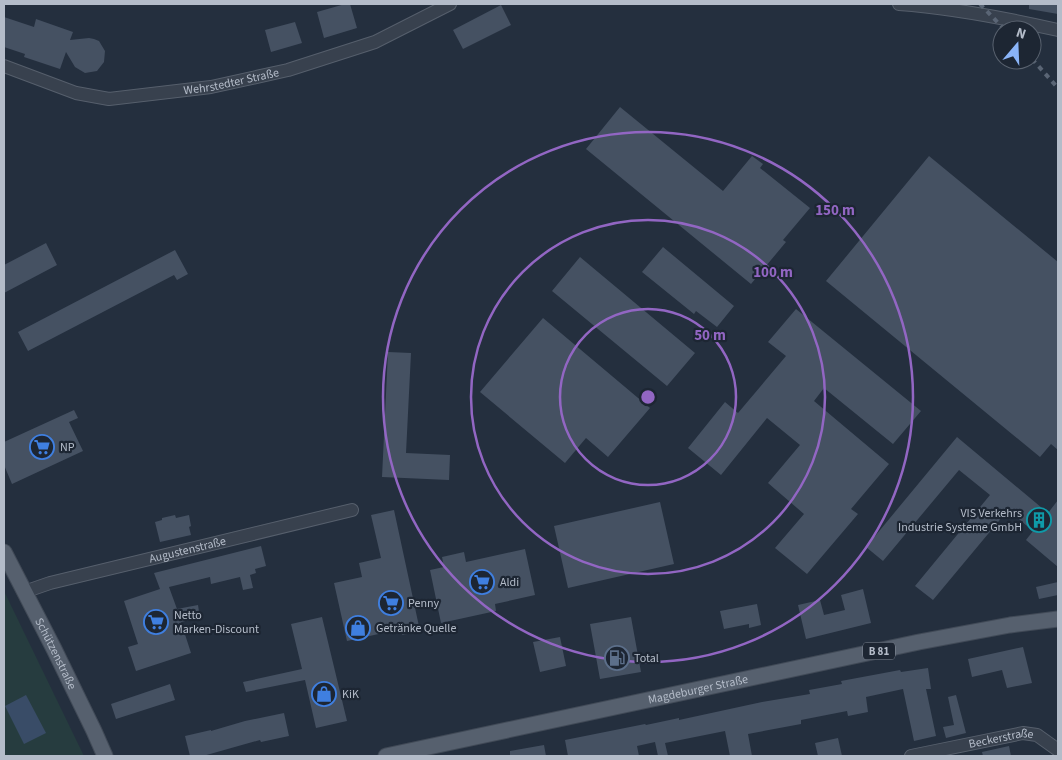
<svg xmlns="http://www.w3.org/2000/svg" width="1062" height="760" viewBox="0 0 1062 760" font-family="'Source Sans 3',sans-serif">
<rect width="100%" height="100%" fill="#242f3e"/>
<path fill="#263c3f" d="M 4,591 L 83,754 L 84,756 L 4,756 Z"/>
<path fill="#394c67" d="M 26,695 L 46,733 L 24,744 L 5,706 Z"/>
<path fill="#455162" d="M 345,4 L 350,4 L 357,28 L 324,38 L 317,12 Z
M 1029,4 L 1058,4 L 1058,14 L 1029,9 Z
M 501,5 L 511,25 L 463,49 L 453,30 Z
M 4,17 L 34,27 L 36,19 L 73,32 L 70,40 L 89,38 L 94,39 L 99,41 L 105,51 L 104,62 L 97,71 L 85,73 L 75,67 L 66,52 L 60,69 L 24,57 L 25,54 L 4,47 Z
M 295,22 L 302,43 L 271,52 L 265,30 Z
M 620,107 L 723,191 L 752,156 L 763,164 L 760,168 L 810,208 L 783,240 L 786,242 L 751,284 L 586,149 Z
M 929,156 L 1058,262 L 1058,450 L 1051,444 L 1040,457 L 826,281 Z
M 46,243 L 57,265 L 4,293 L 4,265 Z
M 663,247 L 734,306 L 717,327 L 696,311 L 694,314 L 642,272 Z
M 175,250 L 188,274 L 177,280 L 174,275 L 28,351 L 18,332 Z
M 580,257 L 695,353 L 667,386 L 552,291 Z
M 796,309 L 921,411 L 893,444 L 824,388 L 814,401 L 889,464 L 851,509 L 858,514 L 807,574 L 775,548 L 804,514 L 768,483 L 800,445 L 767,418 L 721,475 L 688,448 L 725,402 L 738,413 L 786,356 L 768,342 Z
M 543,318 L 650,408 L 608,457 L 586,438 L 565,463 L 480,392 Z
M 388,352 L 411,353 L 406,453 L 450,455 L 449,480 L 382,477 Z
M 74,410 L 78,418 L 69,422 L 83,451 L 12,484 L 4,465 L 4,442 Z
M 957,437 L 1048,513 L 1058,500 L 1058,567 L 1026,540 L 1033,531 L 1008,510 L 933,600 L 915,586 L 990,495 L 959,470 L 883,561 L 866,547 Z
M 660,502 L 674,564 L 568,588 L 554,526 Z
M 394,510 L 420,631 L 402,635 L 401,629 L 347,641 L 334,583 L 362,577 L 359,563 L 381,558 L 371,515 Z
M 175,515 L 176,518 L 189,515 L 191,526 L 189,527 L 191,535 L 160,542 L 155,522 L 162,520 L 162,518 Z
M 261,546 L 266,566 L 255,569 L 256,573 L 250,575 L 253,588 L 243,590 L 240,577 L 211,584 L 210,577 L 169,587 L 177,609 L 198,605 L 200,618 L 181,622 L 191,653 L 136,671 L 128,647 L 138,644 L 124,601 L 160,589 L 154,573 Z
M 525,549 L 535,595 L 495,604 L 496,611 L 441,623 L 430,570 L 444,567 L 442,557 L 464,552 L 466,562 Z
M 1058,582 L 1058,595 L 1039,599 L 1036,587 Z
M 863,589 L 871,623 L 806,639 L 798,605 L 820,600 L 824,615 L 845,610 L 841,595 Z
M 757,604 L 761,625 L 749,628 L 749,624 L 724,629 L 720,611 Z
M 322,617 L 347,721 L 316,728 L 305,680 L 246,692 L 243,682 L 302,669 L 291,624 Z
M 631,617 L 641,672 L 600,679 L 590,624 Z
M 560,637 L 566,666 L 540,672 L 533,642 Z
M 1023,647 L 1032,683 L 1007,688 L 1002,670 L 972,677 L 968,659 Z
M 928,668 L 931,689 L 926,689 L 936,736 L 914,741 L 903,689 L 866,697 L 868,712 L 848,716 L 847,711 L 801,720 L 801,724 L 748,734 L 752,756 L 730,756 L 725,731 L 665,743 L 668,756 L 658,756 L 655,742 L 637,746 L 639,756 L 568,756 L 565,740 L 645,724 L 646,725 L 679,718 L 679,720 L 762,702 L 810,694 L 809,690 L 842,684 L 841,681 L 900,670 L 901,672 Z
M 170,684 L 175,700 L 116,719 L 111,704 Z
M 956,695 L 966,733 L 946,738 L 943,727 L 954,725 L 948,697 Z
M 284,713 L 289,736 L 261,742 L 260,740 L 203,756 L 190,756 L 185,736 L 211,730 L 211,731 L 245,721 Z
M 838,738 L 842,756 L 818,756 L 815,743 Z
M 544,745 L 546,756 L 510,756 L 510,751 Z
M 1009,746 L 1011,756 L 983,756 L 982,752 Z"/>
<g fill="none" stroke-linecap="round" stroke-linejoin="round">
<defs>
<g id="minor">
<path d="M 899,4 C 953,8 1005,18 1058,30"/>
<path id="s1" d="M 4,66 L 76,93 L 109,99 L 211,87 L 288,70 L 375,42 L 450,4"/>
<path id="s2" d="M 24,592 L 50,583 L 352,510"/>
<path id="s3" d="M 911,756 L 1023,733 L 1037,735 L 1058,750"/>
</g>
<g id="major">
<path id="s4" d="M 4,552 L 54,649 L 94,731 L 105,756"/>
<path id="s5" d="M 386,756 L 919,642 L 1010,625 L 1058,619"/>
</g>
</defs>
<use href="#minor" stroke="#565f6c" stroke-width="14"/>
<use href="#major" stroke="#414a57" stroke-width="17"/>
<use href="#minor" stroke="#38414e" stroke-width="12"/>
<use href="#major" stroke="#56606e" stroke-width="15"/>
<path stroke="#5a6575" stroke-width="4" stroke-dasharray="5 5" stroke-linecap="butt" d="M 980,4 L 1005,30
M 1032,59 L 1058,88"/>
</g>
<g fill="none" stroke="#9266c3" stroke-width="2.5">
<circle cx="648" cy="397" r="88"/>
<circle cx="648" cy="397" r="177"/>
<circle cx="648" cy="397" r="265"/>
</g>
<defs>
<symbol id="supermarket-ring" viewBox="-11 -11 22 22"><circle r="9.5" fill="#1d2633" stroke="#3f7fe0" stroke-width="1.5"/><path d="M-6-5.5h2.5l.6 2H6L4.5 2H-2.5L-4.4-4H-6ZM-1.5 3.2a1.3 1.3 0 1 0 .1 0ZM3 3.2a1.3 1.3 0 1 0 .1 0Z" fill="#3f7fe0"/></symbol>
<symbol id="building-ring" viewBox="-11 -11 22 22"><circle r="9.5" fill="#1d2633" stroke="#0f9aa8" stroke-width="1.5"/><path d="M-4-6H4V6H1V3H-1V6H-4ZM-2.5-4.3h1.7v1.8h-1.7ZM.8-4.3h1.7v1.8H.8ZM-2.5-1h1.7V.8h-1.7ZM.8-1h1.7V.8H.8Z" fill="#0f9aa8"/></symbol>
<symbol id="shop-ring" viewBox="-11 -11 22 22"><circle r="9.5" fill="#1d2633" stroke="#3f7fe0" stroke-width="1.5"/><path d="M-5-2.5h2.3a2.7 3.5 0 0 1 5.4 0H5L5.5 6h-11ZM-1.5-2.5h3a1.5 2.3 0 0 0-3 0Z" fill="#3f7fe0"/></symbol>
<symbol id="fuel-ring" viewBox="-11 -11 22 22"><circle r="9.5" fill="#1d2633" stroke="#5c6f8a" stroke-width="1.5"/><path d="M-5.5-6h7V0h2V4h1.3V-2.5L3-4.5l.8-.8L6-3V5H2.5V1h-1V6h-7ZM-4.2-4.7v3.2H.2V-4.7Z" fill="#5c6f8a"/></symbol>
</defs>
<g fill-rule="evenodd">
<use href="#supermarket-ring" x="28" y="433" width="28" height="28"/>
<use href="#building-ring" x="1025" y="506" width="28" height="28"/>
<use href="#supermarket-ring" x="468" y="568" width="28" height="28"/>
<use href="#supermarket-ring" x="377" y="589" width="28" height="28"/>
<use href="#supermarket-ring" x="142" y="608" width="28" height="28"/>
<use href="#shop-ring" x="344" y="614" width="28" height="28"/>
<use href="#fuel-ring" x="603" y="644" width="28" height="28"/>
<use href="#shop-ring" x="310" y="680" width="28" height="28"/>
</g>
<g text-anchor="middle" stroke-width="4.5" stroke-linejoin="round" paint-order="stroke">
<rect fill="#1d2633" stroke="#878f9c" stroke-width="1" x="863" y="642.5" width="32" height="17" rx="4"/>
<g font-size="11" font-weight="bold" fill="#b4bcc9">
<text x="879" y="655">B 81</text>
</g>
<g font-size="12" fill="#b4bcc9" stroke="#1d2633">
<text dy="4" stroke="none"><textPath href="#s1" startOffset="234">Wehrstedter Straße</textPath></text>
<text dy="4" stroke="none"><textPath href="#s2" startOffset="169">Augustenstraße</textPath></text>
<text dy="4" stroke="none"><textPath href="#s4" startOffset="114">Schützenstraße</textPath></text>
<text dy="4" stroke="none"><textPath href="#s5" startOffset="319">Magdeburger Straße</textPath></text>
<text dy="4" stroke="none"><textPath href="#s3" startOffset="92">Beckerstraße</textPath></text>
</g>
<g font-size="12" fill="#b4bcc9" stroke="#1d2633" text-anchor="start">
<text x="60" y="451">NP</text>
<text x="1022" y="517" text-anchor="end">VIS Verkehrs<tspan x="1022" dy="14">Industrie Systeme GmbH</tspan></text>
<text x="500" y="586">Aldi</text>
<text x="408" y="607">Penny</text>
<text x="174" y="619">Netto<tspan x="174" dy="14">Marken-Discount</tspan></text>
<text x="376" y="632">Getränke Quelle</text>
<text x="634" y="662">Total</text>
<text x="342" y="698">KiK</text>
</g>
</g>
<circle cx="648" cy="397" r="8" fill="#9266c3" stroke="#1d2633" stroke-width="2.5"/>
<g font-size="15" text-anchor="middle" font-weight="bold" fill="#9266c3" stroke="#1d2633" stroke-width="4.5" stroke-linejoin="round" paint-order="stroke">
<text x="835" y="215">150 m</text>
<text x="773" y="277">100 m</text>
<text x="710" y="340">50 m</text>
</g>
<rect width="1062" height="760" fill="none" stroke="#b4bcc9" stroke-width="10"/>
<g transform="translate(1017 45) rotate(19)"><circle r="24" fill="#1d2633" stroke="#59626f"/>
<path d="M0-4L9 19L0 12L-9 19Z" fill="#8ab4f8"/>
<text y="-8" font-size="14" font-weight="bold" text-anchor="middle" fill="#b4bcc9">N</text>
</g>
</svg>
